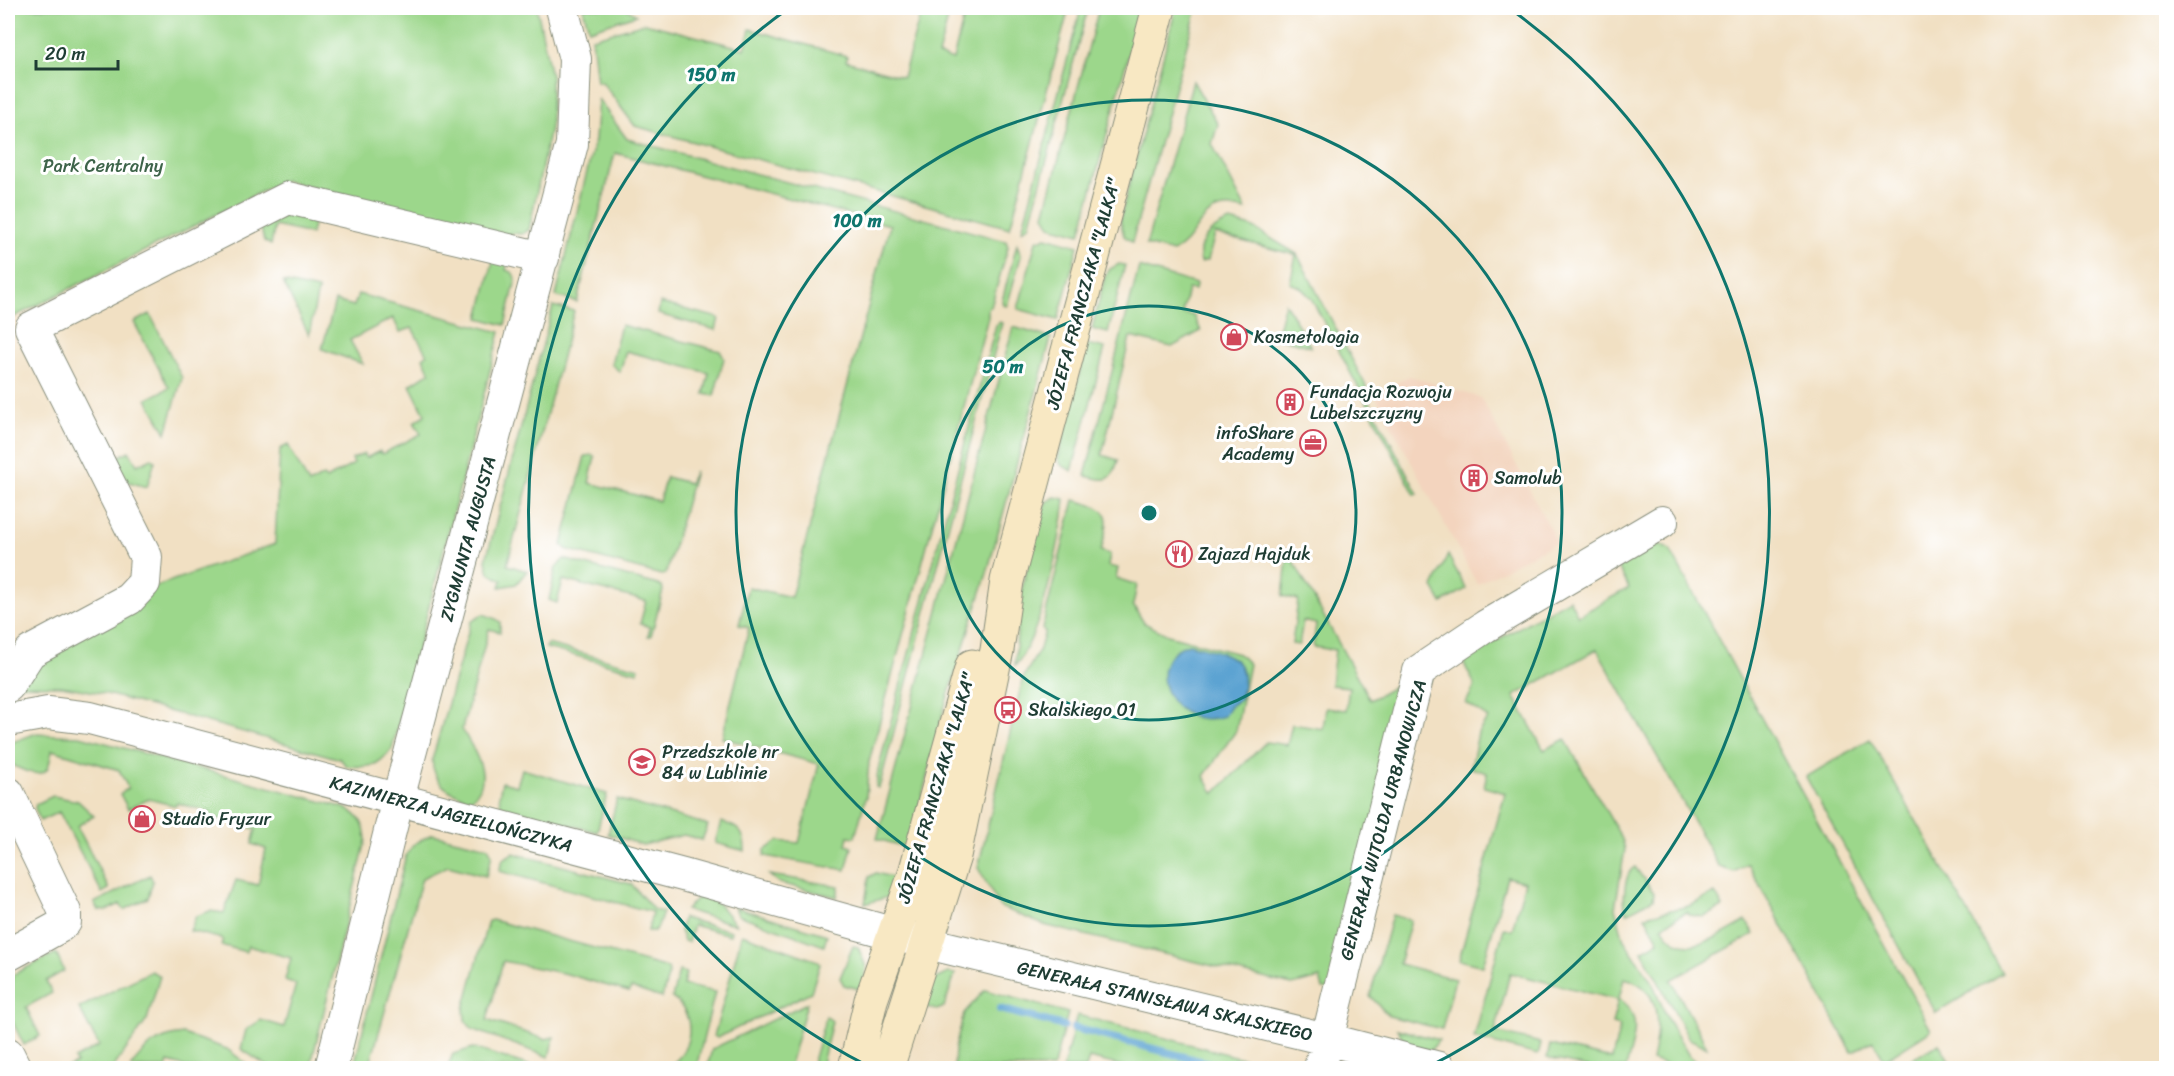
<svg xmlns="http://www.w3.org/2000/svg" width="2174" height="1076" viewBox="0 0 2174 1076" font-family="Sriracha,sans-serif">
<rect width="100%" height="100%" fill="#fff"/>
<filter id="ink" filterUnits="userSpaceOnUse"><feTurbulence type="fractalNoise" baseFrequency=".0167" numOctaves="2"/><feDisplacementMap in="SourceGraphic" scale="12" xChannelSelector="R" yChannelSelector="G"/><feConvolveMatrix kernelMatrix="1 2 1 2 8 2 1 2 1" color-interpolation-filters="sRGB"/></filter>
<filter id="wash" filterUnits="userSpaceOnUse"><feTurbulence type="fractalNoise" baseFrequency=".008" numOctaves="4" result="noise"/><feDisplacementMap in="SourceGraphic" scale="24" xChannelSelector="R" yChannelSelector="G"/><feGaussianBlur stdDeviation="1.35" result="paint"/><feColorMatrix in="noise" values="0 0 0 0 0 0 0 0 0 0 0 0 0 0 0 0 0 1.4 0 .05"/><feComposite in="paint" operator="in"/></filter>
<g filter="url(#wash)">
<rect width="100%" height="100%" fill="#f1e0c3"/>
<path fill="#f3d4be" d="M 1409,376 L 1481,398 L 1557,542 L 1477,584 L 1375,395 Z"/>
<path fill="#9cd78b" stroke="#5e8a60" stroke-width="1.5" d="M 8,8 L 537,8 L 551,76 L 551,123 L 529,230 L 522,234 L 511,233 L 509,238 L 284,180 L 8,320 Z
M 583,8 L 626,8 L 636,15 L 589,30 Z
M 922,8 L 951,8 L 938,55 L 953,60 L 966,8 L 1069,8 L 1010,228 L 635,126 L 602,82 L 597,82 L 592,38 L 645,23 L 745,49 L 750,29 L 847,56 L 846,61 L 903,77 Z
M 1081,8 L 1088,8 L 1029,226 L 1022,230 Z
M 1099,8 L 1141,8 L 1080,234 L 1050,226 L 1044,215 Z
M 1176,8 L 1197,8 L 1132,242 L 1124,236 L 1120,219 Z
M 1193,81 L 1218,124 L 1212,144 L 1246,210 C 1195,198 1202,238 1173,252 L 1146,245 Z
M 598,99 L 627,139 L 1006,241 L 1008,247 L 991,307 L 988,308 L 988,317 L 869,762 L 866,797 L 855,837 L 848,836 L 846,845 L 852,847 L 846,870 L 764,856 L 765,850 L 778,841 L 799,843 L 819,764 L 722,738 L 749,628 L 739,625 L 748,587 L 791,597 L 890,225 L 615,153 L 577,302 L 556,296 L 595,140 Z
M 289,212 L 315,215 L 311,234 L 275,226 L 271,245 L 264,241 L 261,228 Z
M 1230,221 L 1252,227 L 1297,254 L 1368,390 L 1371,397 L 1368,399 L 1418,494 L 1415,495 L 1311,298 L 1300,287 L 1290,283 L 1296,255 L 1215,234 L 1208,260 L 1201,262 C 1195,241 1212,228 1230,221 Z
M 1046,237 L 1078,246 L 1058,320 L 1018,309 L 1036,241 Z
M 1017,244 L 1021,256 L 1007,306 L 1003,305 L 1002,301 Z
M 494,257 L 507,263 L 506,270 L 512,272 L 516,279 L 505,325 L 479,318 Z
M 1119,264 L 1125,265 L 1108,333 L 1092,329 L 1105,276 L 1110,269 Z
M 1139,267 L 1196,284 L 1195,290 L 1188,289 L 1182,313 L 1194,316 L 1201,331 L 1172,347 L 1130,337 L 1102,455 L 1118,460 C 1112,483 1107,481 1085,476 Z
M 283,282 L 318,290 L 309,335 Z
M 358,294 L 500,332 L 392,749 C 378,767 369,768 347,766 L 340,759 L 107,694 L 62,686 L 16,685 L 36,656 L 151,588 L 275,544 L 280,449 L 288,445 L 309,484 L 323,476 L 326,479 L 354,464 L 352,459 L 364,454 L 366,458 L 380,451 L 382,454 L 421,434 L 414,422 L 425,415 L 410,385 L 430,372 L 423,358 L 427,355 L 412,328 L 400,332 L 393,318 L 350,340 L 363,364 L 322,349 L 335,301 L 354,306 Z
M 660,303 L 719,318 L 716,330 L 658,314 Z
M 1285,303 L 1311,347 L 1276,337 Z
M 553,306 L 574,311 L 507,565 L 527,571 L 516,584 L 500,587 L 502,580 L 489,573 L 486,560 Z
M 150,314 L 182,378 L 166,433 L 147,399 L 169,388 L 134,322 Z
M 999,322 L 1002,323 L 879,788 L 876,787 L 878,770 L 996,325 Z
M 621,325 L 720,351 L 724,358 L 714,396 L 704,394 L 709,373 L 626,351 L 620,372 L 611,364 Z
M 1013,327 L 1051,338 L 987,573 L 944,709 L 909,848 L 877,839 Z
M 1087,344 L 1105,348 L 1072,471 L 1061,465 L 1058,459 Z
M 129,451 L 137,465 L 152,458 L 155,461 L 147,487 L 121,480 L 114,459 Z
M 593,455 L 595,457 L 589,483 L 659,501 L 666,477 L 689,483 L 695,471 L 666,574 L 661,575 L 566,549 L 562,545 L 585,456 Z
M 1055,497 L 1065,499 C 1061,539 1041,637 1015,666 L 1019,600 L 1042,513 L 1046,502 Z
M 1074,500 C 1114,510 1110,513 1101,551 L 1110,554 L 1108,566 L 1118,568 L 1116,578 L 1137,585 L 1133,605 L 1144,623 L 1168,635 L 1239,654 L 1249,664 L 1236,731 L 1204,776 L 1214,794 L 1266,742 L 1287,745 L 1292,724 L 1323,729 L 1326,708 L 1346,710 L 1349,687 L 1331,685 L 1335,650 L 1313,647 L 1316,624 L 1303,621 L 1299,645 L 1292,644 L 1298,600 L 1283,596 L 1288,551 L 1370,700 L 1410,678 L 1333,990 L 1323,989 L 1320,978 L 1292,985 L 1044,925 L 1000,907 L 978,868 L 1023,678 L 1040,649 L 1045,631 L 1042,629 Z
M 1651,540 L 1670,550 L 1931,1030 L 1884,1060 L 1873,1041 L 1852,1052 L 1748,864 L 1734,872 L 1719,867 L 1597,649 L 1514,696 L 1544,750 L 1565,739 L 1622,839 L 1625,849 L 1615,908 L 1624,940 L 1653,984 L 1668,1020 L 1689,1056 L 1704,1068 L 1669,1068 L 1670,1066 L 1652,1060 C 1659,1030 1664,987 1624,978 L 1619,999 C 1645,1017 1632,1043 1626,1068 L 1591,1068 L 1547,1058 L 1550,1045 L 1612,1059 L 1620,1026 L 1612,1024 L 1618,1000 L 1510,973 L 1495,1032 L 1541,1043 L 1538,1055 L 1474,1038 L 1504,928 L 1512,930 L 1525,882 L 1507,877 L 1483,966 L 1459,960 L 1505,793 L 1484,787 L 1487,773 L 1471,768 L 1478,733 L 1488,718 L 1466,703 L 1475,685 L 1462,660 L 1569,599 L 1578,616 L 1629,588 L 1615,561 Z
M 1448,555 L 1466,589 L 1442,603 L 1433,587 Z
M 564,559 L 662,586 L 663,590 L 651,636 L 648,636 L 650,627 L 640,624 L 646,601 L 563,580 L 557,603 L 549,600 L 556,567 Z
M 483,614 L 496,619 L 500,622 L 500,632 L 489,629 L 462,729 C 473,749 496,779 471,799 C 449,793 434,785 432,760 L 471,622 Z
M 547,644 L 639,668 L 638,672 L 546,648 Z
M 34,734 L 80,736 L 342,807 C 358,813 365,823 366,840 L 310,1068 L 270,1068 L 241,1049 L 246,1030 L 261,1020 L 284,1027 L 296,984 L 285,980 L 291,958 L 248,946 L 246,952 L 221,945 L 223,939 L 190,931 L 196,916 L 210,911 L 224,913 L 236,880 L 258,885 L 266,849 L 252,844 L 256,829 L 209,817 L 210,812 L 177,803 L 176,806 L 149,799 L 128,809 L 120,794 L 128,788 L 119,770 L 52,750 C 51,755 50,764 47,769 C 39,780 19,768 10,764 L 10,743 Z
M 1870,739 L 2002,973 L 1936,1013 L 1806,777 Z
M 522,769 L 607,794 L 597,832 L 501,806 L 499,796 L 502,782 L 517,786 Z
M 53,796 L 78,801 L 94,816 L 77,826 L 109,889 L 102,893 L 59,812 L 40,821 L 35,808 L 36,804 Z
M 617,799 L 708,825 L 702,840 L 684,835 L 643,845 L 608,834 Z
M 721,822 C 739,827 745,832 745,851 L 715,843 Z
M 432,834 L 488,847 L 492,855 L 486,876 L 448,866 L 422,878 L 369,1068 L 356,1068 L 354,1066 L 406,855 L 414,844 Z
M 513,853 L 631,884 L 654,910 L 663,912 L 658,927 L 654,931 L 648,931 L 652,912 L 499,871 L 503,859 Z
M 1635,867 L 1654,893 L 1653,899 L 1627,913 C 1622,903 1624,872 1635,867 Z
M 876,873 L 899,879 L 891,896 L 865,904 L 869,877 Z
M 150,875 L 153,881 L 148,898 L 124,910 L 120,904 L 106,911 L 98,910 L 94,903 Z
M 769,875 L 839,886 L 837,897 L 779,883 Z
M 1715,893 L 1723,907 L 1704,917 L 1690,915 L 1687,912 L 1662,926 C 1681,964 1720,935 1746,921 L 1754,934 L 1671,980 L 1707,1047 L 1689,1039 L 1642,951 L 1659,941 L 1645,916 L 1689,906 Z
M 697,898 C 718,895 723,912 737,925 L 686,910 Z
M 735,907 L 827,935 L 824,946 L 738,915 Z
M 1392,915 L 1411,920 L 1399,964 L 1455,979 L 1442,1029 L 1389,1016 L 1370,996 Z
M 683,918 L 731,931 L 730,935 L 693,925 L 688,942 L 684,941 L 680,931 Z
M 492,920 L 668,968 L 669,973 L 662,998 L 631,988 L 629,992 L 567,974 L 503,961 L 487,1020 L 545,1039 L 554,1037 L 549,1057 L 472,1029 L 465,1020 L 464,1009 L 488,921 Z
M 742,934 L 818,961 L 820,964 L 811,992 L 717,1038 L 714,1036 Z
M 853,946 L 858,947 L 866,967 L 863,990 L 844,985 L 840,978 Z
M 56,953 L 64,971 L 46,981 L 52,993 L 26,1007 L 40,1036 L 24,1045 L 11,1019 L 12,975 Z
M 151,971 L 160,976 L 147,1020 L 113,1068 L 66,1068 L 76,1063 L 74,1059 L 99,1046 L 79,1008 Z
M 679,971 L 686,973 L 683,985 L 715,992 L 696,1068 L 665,1068 C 692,1056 699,1015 672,998 Z
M 948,973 L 955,974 L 944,1007 L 937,1010 L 920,1005 L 929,982 Z
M 985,990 L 1068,1013 L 1053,1068 L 954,1068 L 955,1048 L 964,1013 Z
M 807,1003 L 789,1068 L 707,1068 L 712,1049 Z
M 1077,1015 L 1273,1066 L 1275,1068 L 1130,1068 L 1089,1058 L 1086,1068 L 1063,1068 Z
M 826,1016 L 832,1021 L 821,1068 L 811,1068 Z
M 1397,1029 L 1439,1040 L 1430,1051 L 1407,1045 Z
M 183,1034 L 227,1049 L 252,1068 L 191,1068 L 168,1062 L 166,1068 L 130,1068 C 145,1047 157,1037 183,1034 Z
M 1939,1044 L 1955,1068 L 1896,1068 Z
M 473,1048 L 534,1067 L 536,1068 L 447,1068 L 453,1054 Z"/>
<path fill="#5ca3d2" stroke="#3e7083" stroke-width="1.5" d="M 1189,644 C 1224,654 1254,654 1240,699 L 1229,707 L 1224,716 C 1171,734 1137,660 1189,644 Z"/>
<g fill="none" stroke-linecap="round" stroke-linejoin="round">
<path stroke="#5ca3d2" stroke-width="8" d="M 1000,1009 L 1064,1026
M 1074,1028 L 1227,1068"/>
</g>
</g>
<g filter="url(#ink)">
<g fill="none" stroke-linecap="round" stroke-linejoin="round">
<defs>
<path id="street" d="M 8,686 L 30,652 L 129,599 L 144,583 L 146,557 L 31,328 L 288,198 L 543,258
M 8,720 L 48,713 L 90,718 L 683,875 L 927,943 L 1326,1039 L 1439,1068
M 8,793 L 65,912 L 65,922 L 59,927 L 8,955
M 8,1054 L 15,1068
M 331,1068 L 398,799 L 572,144 L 575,59 L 562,8
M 1320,1068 L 1419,671 L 1486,626 L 1662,522"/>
<path id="secondary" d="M 855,1068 L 871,1000 L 914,877 L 972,666
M 887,1068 L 954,856 L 997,650 L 1007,581 L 1159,8"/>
</defs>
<use href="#street" stroke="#888e7c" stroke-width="34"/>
<use href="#secondary" stroke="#888e7c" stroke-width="35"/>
<use href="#street" stroke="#fff" stroke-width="32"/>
<use href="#secondary" stroke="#f8e8c3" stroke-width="33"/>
</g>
</g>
<g fill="none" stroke="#0f766e" stroke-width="3">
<circle cx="1149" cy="513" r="207"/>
<circle cx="1149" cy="513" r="413"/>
<path d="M872 1068A620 620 0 0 1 789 8M1509 8A620 620 0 0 1 1426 1068"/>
</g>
<defs>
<symbol id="shop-ring" viewBox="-11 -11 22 22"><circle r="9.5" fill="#fff" stroke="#d1495b" stroke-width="1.5"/><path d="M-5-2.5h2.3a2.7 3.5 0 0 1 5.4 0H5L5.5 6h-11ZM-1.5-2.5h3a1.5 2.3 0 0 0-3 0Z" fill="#d1495b"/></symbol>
<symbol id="building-ring" viewBox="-11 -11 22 22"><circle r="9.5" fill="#fff" stroke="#d1495b" stroke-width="1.5"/><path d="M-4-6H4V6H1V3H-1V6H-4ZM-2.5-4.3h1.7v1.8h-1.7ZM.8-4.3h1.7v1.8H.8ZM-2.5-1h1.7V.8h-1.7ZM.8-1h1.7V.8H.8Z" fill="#d1495b"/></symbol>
<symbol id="office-ring" viewBox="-11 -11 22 22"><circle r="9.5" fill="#fff" stroke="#d1495b" stroke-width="1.5"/><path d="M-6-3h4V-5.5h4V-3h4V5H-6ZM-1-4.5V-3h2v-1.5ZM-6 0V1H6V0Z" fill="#d1495b"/></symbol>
<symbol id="restaurant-ring" viewBox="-11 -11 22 22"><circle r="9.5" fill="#fff" stroke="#d1495b" stroke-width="1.5"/><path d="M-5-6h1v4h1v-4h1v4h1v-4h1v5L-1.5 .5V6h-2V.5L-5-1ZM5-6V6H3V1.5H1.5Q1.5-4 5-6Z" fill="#d1495b"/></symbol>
<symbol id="bus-ring" viewBox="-11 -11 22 22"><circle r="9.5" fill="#fff" stroke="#d1495b" stroke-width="1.5"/><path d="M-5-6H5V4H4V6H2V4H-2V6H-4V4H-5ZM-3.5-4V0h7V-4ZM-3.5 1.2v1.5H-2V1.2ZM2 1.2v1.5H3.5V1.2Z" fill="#d1495b"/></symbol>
<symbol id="school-ring" viewBox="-11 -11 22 22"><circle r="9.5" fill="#fff" stroke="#d1495b" stroke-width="1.5"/><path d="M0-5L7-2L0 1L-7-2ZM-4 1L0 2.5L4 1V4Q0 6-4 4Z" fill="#d1495b"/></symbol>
</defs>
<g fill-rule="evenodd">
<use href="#shop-ring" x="1219" y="322" width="30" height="30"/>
<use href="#building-ring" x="1275" y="387" width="30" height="30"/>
<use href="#office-ring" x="1298" y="428" width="30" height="30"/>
<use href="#building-ring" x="1459" y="463" width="30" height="30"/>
<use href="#restaurant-ring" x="1164" y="539" width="30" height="30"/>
<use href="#bus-ring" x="993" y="695" width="30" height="30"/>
<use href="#school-ring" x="627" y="747" width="30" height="30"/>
<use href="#shop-ring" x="127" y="804" width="30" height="30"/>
</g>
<g text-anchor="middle" stroke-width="6" stroke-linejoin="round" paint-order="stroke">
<g font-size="18" fill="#3e644a" stroke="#fff">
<text x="103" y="172">Park Centralny</text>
</g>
<g font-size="18" fill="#1f3d34" stroke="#fff">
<text transform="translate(1083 294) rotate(-75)" y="6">JÓZEFA FRANCZAKA "LALKA"</text>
<text transform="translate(468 539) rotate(-75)" y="6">ZYGMUNTA AUGUSTA</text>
<text transform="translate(936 788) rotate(-74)" y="6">JÓZEFA FRANCZAKA "LALKA"</text>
<text transform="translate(451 814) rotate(15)" y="6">KAZIMIERZA JAGIELLOŃCZYKA</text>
<text transform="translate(1383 820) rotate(-75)" y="6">GENERAŁA WITOLDA URBANOWICZA</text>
<text transform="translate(1165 1001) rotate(13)" y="6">GENERAŁA STANISŁAWA SKALSKIEGO</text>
</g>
<g font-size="18" fill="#1f3d34" stroke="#fff" text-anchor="start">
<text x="1254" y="343">Kosmetologia</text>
<text x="1310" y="398">Fundacja Rozwoju<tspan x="1310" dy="21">Lubelszczyzny</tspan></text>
<text x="1294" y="439" text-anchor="end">infoShare<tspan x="1294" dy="21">Academy</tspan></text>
<text x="1494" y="484">Samolub</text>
<text x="1198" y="560">Zajazd Hajduk</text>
<text x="1028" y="716">Skalskiego 01</text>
<text x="662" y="758">Przedszkole nr<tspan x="662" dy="21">84 w Lublinie</tspan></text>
<text x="162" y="825">Studio Fryzur</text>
</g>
</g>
<circle cx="1149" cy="513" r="9" fill="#0f766e" stroke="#fff" stroke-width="3"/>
<g font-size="18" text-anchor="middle" font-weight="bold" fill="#0f766e" stroke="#fff" stroke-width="6" stroke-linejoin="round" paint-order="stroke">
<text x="711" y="81">150 m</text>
<text x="857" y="227">100 m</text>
<text x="1003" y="373">50 m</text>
</g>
<rect width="2174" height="1076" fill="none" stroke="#fff" stroke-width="30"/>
<path d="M36 60v9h82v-9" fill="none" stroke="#1f3d34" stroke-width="3"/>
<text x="45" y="60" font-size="18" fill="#1f3d34" stroke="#ffffff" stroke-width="4.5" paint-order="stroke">20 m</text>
</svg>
